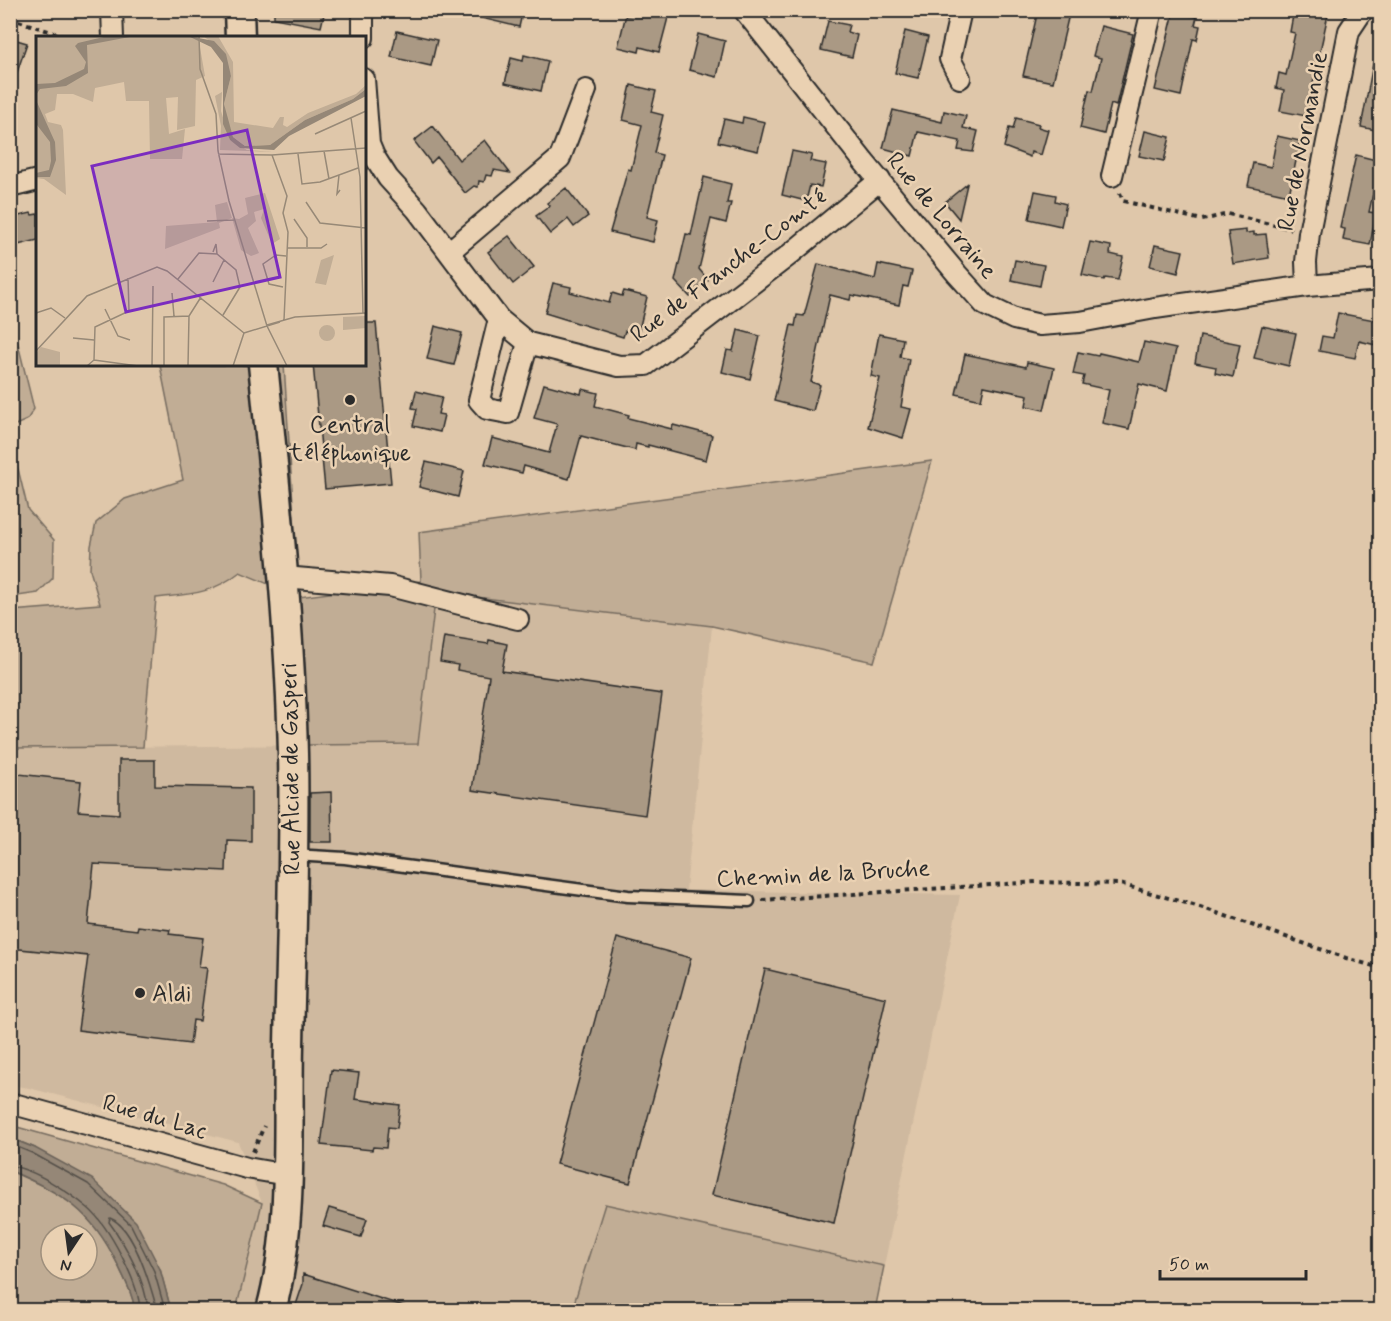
<svg xmlns="http://www.w3.org/2000/svg" width="1391" height="1321" viewBox="0 0 1391 1321" font-family="Mynerve,sans-serif">
<rect width="100%" height="100%" fill="#dfc7aa"/>
<filter id="ink" filterUnits="userSpaceOnUse"><feTurbulence type="fractalNoise" baseFrequency=".0167" numOctaves="2"/><feDisplacementMap in="SourceGraphic" scale="12" xChannelSelector="R" yChannelSelector="G"/><feConvolveMatrix kernelMatrix="1 2 1 2 8 2 1 2 1" color-interpolation-filters="sRGB"/></filter>
<g filter="url(#ink)">
<path fill="#cfb99f" d="M 436,592 L 712,626 L 686,890 L 960,895 L 884,1266 L 606,1204 L 572,1310 L 236,1310 L 262,1203 L 238,1142 L 29,1088 L 11,1085 L 10,748 L 418,744 Z"/>
<path fill="#c1ad95" stroke="#766c60" stroke-width="1.5" fill-rule="evenodd" d="M 10,311 L 34,409 L 27,420 L 11,427 Z
M 160,365 L 284,365 L 299,597 L 421,581 L 419,532 L 932,461 L 874,662 L 712,626 L 436,592 L 418,744 L 305,745 L 299,597 L 240,572 C 212,594 191,594 156,598 L 143,747 L 11,748 L 11,611 L 100,604 L 90,570 L 91,546 L 96,523 L 125,499 L 183,480 Z
M 11,440 L 28,510 L 54,540 L 53,578 L 38,593 L 11,597 Z
M 10,1125 L 223,1185 L 262,1203 L 236,1310 L 171,1310 L 160,1269 L 35,1148 L 11,1138 Z
M 10,1171 C 63,1194 91,1210 117,1263 C 125,1280 132,1292 135,1310 L 11,1310 ZM 51,1234 L 87,1234 L 87,1270 L 51,1270 Z
M 605,1204 L 884,1266 L 875,1310 L 572,1310 Z"/>
<path fill="#958777" stroke="#6b6259" stroke-width="1.5" d="M 10,1138 L 35,1148 L 92,1179 L 136,1222 L 160,1269 L 171,1310 L 135,1310 C 132,1292 125,1280 117,1263 C 91,1210 63,1194 11,1171 Z"/>
<g fill="none" stroke-linecap="round" stroke-linejoin="round">
<path stroke="#555049" stroke-width="1.5" d="M 10,1144 L 32,1153 L 88,1184 L 131,1225 L 154,1271 L 165,1310
M 10,1166 C 33,1168 70,1193 88,1208 C 109,1226 139,1283 140,1310
M 148,1310 C 146,1282 126,1245 109,1222 L 110,1218 C 134,1227 151,1287 157,1310"/>
</g>
<path fill="#aa9984" stroke="#2b2b2b" stroke-width="1.5" d="M 274,10 L 325,10 L 321,27 L 274,18 Z
M 474,10 L 523,10 L 519,27 L 473,16 Z
M 630,10 L 670,10 L 659,52 L 640,47 L 639,52 L 618,47 L 626,14 L 629,15 Z
M 1038,10 L 1070,10 L 1053,82 L 1023,76 Z
M 1294,10 L 1329,10 L 1306,116 L 1280,111 L 1284,90 L 1276,88 L 1279,73 L 1286,75 L 1295,33 L 1290,32 Z
M 1174,12 L 1197,17 L 1195,25 L 1200,26 L 1197,40 L 1193,39 L 1181,96 L 1155,90 Z
M 828,21 L 849,25 L 847,32 L 857,35 L 852,57 L 821,50 Z
M 1101,26 L 1133,34 L 1116,106 L 1111,104 L 1104,134 L 1080,128 L 1089,90 L 1093,91 L 1101,58 L 1093,56 Z
M 397,31 L 437,40 L 431,66 L 391,57 Z
M 905,31 L 928,37 L 918,78 L 895,73 Z
M 698,34 L 725,41 L 717,77 L 689,70 Z
M 10,38 L 27,43 L 13,84 L 10,84 Z
M 524,55 L 548,61 L 541,91 L 505,83 L 511,58 L 523,61 Z
M 1373,64 L 1380,65 L 1380,131 L 1361,127 Z
M 631,85 L 656,91 L 651,112 L 663,115 L 654,153 L 662,155 L 647,217 L 658,220 L 653,242 L 610,232 L 628,169 L 631,170 L 642,125 L 623,120 Z
M 893,110 L 942,122 L 944,111 L 966,116 L 963,128 L 978,131 L 973,152 L 958,150 L 960,141 L 918,132 L 912,156 L 883,148 Z
M 743,117 L 765,122 L 758,151 L 718,142 L 724,119 L 742,123 Z
M 1016,118 L 1039,124 L 1038,127 L 1048,130 L 1041,155 L 1031,152 L 1030,157 L 1004,147 L 1009,128 L 1013,129 Z
M 433,126 L 459,160 L 485,140 L 510,173 L 494,170 L 492,176 L 486,175 L 484,182 L 479,181 L 478,187 L 474,186 L 465,193 L 437,157 L 431,163 L 414,141 Z
M 1145,131 L 1170,137 L 1164,161 L 1139,156 Z
M 1277,136 L 1300,141 L 1289,195 L 1248,186 L 1253,163 L 1271,167 Z
M 792,151 L 812,155 L 810,161 L 826,164 L 821,187 L 810,185 L 806,201 L 782,195 Z
M 1356,155 L 1380,161 L 1369,212 L 1376,213 L 1370,245 L 1343,240 L 1345,229 L 1340,228 Z
M 704,177 L 731,184 L 727,203 L 731,203 L 726,223 L 711,219 L 699,269 L 708,280 L 690,297 L 675,281 L 686,234 L 691,235 Z
M 967,184 L 959,219 L 945,202 Z
M 566,188 L 588,216 L 574,227 L 568,219 L 550,234 L 536,216 L 550,206 L 547,203 Z
M 1035,191 L 1056,195 L 1055,201 L 1066,204 L 1061,226 L 1029,219 Z
M 31,213 L 32,215 L 38,214 L 38,240 L 10,247 L 10,218 Z
M 1246,230 L 1246,233 L 1254,232 L 1254,235 L 1266,234 L 1269,258 L 1233,264 L 1228,232 Z
M 509,236 L 534,267 L 513,284 L 488,252 Z
M 1090,242 L 1111,246 L 1110,254 L 1123,257 L 1118,280 L 1105,278 L 1104,280 L 1082,275 Z
M 1155,245 L 1183,251 L 1178,273 L 1150,266 Z
M 1015,260 L 1044,265 L 1040,286 L 1011,280 Z
M 818,264 L 875,279 L 878,264 L 912,271 L 908,287 L 903,286 L 899,305 L 851,295 L 850,300 L 830,295 L 811,382 L 820,385 L 813,411 L 774,401 L 791,325 L 795,326 L 797,315 L 804,316 Z
M 553,283 L 571,287 L 570,292 L 609,303 L 612,293 L 622,296 L 624,291 L 647,297 L 638,334 L 625,331 L 623,337 L 545,313 Z
M 1338,313 L 1380,321 L 1380,346 L 1359,341 L 1355,358 L 1319,351 L 1322,336 L 1333,338 Z
M 364,323 L 376,323 L 391,483 L 325,489 L 313,364 L 364,364 Z
M 435,326 L 462,333 L 454,365 L 427,359 Z
M 1262,326 L 1296,333 L 1289,366 L 1254,358 Z
M 738,330 L 760,336 L 750,379 L 722,372 L 727,350 L 733,351 Z
M 879,334 L 903,339 L 900,357 L 909,359 L 901,407 L 911,409 L 903,438 L 868,427 L 880,378 L 871,376 Z
M 1200,336 L 1240,344 L 1233,377 L 1215,373 L 1216,367 L 1195,363 Z
M 1144,342 L 1176,349 L 1167,391 L 1139,384 L 1129,429 L 1102,423 L 1109,390 L 1082,384 L 1084,376 L 1073,374 L 1078,352 L 1098,356 L 1099,353 L 1139,362 Z
M 965,354 L 1026,367 L 1027,362 L 1054,368 L 1044,410 L 1026,406 L 1028,395 L 984,386 L 981,400 L 956,394 Z
M 544,384 L 581,394 L 582,389 L 598,393 L 595,406 L 629,415 L 628,418 L 672,429 L 673,425 L 712,435 L 706,460 L 648,445 L 648,447 L 636,444 L 635,450 L 581,436 L 569,479 L 524,466 L 522,473 L 485,464 L 492,438 L 549,453 L 557,424 L 534,418 Z
M 416,391 L 442,397 L 438,414 L 444,415 L 440,432 L 413,426 L 417,409 L 412,408 Z
M 426,462 L 464,471 L 458,497 L 419,487 Z
M 444,637 L 488,644 L 489,640 L 507,644 L 502,671 L 662,694 L 645,815 L 472,790 L 489,676 L 457,670 L 458,665 L 440,662 Z
M 119,760 L 155,760 L 155,786 L 251,788 L 251,841 L 227,840 L 226,871 L 94,864 L 88,924 L 137,930 L 138,926 L 170,930 L 169,934 L 203,938 L 199,967 L 207,968 L 200,1021 L 193,1020 L 190,1044 L 78,1030 L 88,956 L 10,948 L 10,773 L 81,781 L 78,811 L 119,814 Z
M 331,792 L 332,842 L 310,842 L 310,793 Z
M 617,938 L 691,958 L 630,1183 L 556,1164 Z
M 765,969 L 886,998 L 834,1223 L 712,1195 Z
M 331,1070 L 359,1073 L 355,1099 L 400,1105 L 397,1128 L 388,1127 L 386,1148 L 373,1147 L 372,1150 L 321,1145 Z
M 329,1208 L 367,1219 L 361,1237 L 323,1226 Z
M 303,1274 L 410,1308 L 410,1311 L 294,1311 L 303,1284 Z"/>
<g fill="none" stroke-linecap="round" stroke-linejoin="round">
<defs>
<path id="lane" d="M 293,855 L 345,858 L 628,896 L 749,901"/>
<path id="street" d="M 112,10 L 113,38
M 744,10 L 864,162 L 957,274 L 985,305 L 1014,319 L 1040,325 L 1080,322 L 1155,308 L 1307,286 L 1380,280
M 363,38 L 363,10
M 960,78 L 950,59 L 961,10
M 364,79 L 369,144 L 374,156 L 388,178 L 417,210 L 499,319 L 528,343 L 619,366 L 646,365 L 788,256 L 880,180
M 1112,176 L 1152,10
M 10,187 L 38,180
M 450,251 L 560,158 L 586,90
M 1307,286 L 1306,262 L 1309,233 L 1349,31 L 1363,10
M 499,319 L 479,400 L 487,409 L 508,413 L 528,343
M 284,577 L 390,586 L 518,619
M 10,1103 L 247,1168 L 287,1175"/>
<path id="secondary" d="M 239,10 L 240,38
M 263,364 C 276,494 290,624 293,754 C 295,851 291,948 289,1045 C 287,1133 294,1225 271,1310"/>
</defs>
<use href="#lane" stroke="#2b2b2b" stroke-width="15"/>
<use href="#street" stroke="#2b2b2b" stroke-width="24"/>
<use href="#secondary" stroke="#2b2b2b" stroke-width="33"/>
<path stroke="#2b2b2b" stroke-width="4" stroke-dasharray="4.5 4.5" stroke-linecap="butt" d="M 10,18 L 69,38
M 1120,193 L 1123,201 L 1202,220 L 1228,214 L 1291,229
M 762,900 L 1037,882 L 1120,884 L 1200,907 L 1346,958 L 1380,968
M 253,1152 L 264,1126"/>
<use href="#lane" stroke="#ead1b2" stroke-width="10"/>
<use href="#street" stroke="#ead1b2" stroke-width="20"/>
<use href="#secondary" stroke="#ead1b2" stroke-width="28"/>
</g>
</g>
<g fill="#2b2b2b" stroke="#ead1b2" stroke-width="2">
<circle cx="350" cy="400" r="6"/>
<circle cx="140" cy="993" r="6"/>
</g>
<g text-anchor="middle" stroke-width="5" stroke-linejoin="round" paint-order="stroke">
<g font-size="24" fill="#2b2b2b" stroke="#ead1b2">
<text transform="translate(1302 141) rotate(-79)" y="8">Rue de Normandie</text>
<text transform="translate(942 215) rotate(50)" y="8">Rue de Lorraine</text>
<text transform="translate(728 265) rotate(-37)" y="8">Rue de Franche-Comté</text>
<text transform="translate(290 769) rotate(-91)" y="8">Rue Alcide de Gasperi</text>
<text transform="translate(823 873) rotate(-3)" y="8">Chemin de la Bruche</text>
<text transform="translate(155 1116) rotate(16)" y="8">Rue du Lac</text>
</g>
<g font-size="24" fill="#2b2b2b" stroke="#ead1b2">
<text x="350" y="432">Central<tspan x="350" dy="28">téléphonique</tspan></text>
<text x="152" y="1001" text-anchor="start">Aldi</text>
</g>
</g>
<g transform="translate(36 36)">
<rect width="330" height="330" fill="#dfc7aa"/>
<path d="M 0,0 L 162,0 L 169,40 L 160,44 L 159,90 L 141,94 L 142,61 L 130,62 L 133,98 L 149,93 L 146,123 L 114,123 L 113,65 L 90,65 L 88,46 L 59,52 L 57,66 L 37,58 L 21,58 L 19,74 L 9,78 L 12,86 L 25,89 L 27,94 L 30,159 L 8,143 L 0,142 ZM 167,0 L 182,0 L 197,26 L 198,86 L 237,92 L 244,81 L 248,81 L 247,89 L 251,91 L 272,77 L 320,58 L 330,49 L 330,53 L 317,63 L 269,84 L 234,109 L 209,110 L 197,101 L 190,80 L 188,68 L 195,40 L 185,13 ZM 186,56 L 185,75 L 194,104 L 211,114 L 237,116 L 184,114 L 185,90 L 179,60 ZM 229,157 L 244,203 L 236,208 L 225,182 L 228,173 L 218,176 L 220,185 L 212,192 L 223,217 L 215,220 L 205,214 L 196,182 L 183,187 L 184,192 L 129,213 L 130,190 L 181,186 L 179,169 L 191,166 L 196,182 L 203,183 L 212,178 L 209,162 ZM 298,219 L 290,249 L 279,247 L 285,224 ZM 329,280 L 330,292 L 307,294 L 307,281 ZM283 297a8 8 0 1 1 16 0a8 8 0 1 1-16 0ZM 5,311 L 24,316 L 24,330 L 0,330 L 0,317 Z" fill="#c1ad95"/>
<path d="M 72,0 L 99,0 L 51,9 L 52,37 L 30,50 L 4,53 L 0,59 L 0,48 L 19,47 L 48,33 L 50,26 L 39,10 L 42,7 ZM 152,0 L 178,5 L 190,18 L 195,40 L 188,68 L 197,101 L 209,110 L 234,109 L 269,84 L 317,63 L 330,53 L 330,60 L 253,100 L 238,114 L 204,112 L 194,104 L 187,88 L 187,27 L 175,11 ZM 0,64 L 19,106 L 20,124 L 14,141 L 0,141 L 0,137 L 13,134 L 15,125 L 14,106 L 1,89 Z" fill="#958777"/>
<path fill="none" stroke="#978977" stroke-width="1.5" d="M 163,0 L 164,33 L 180,78 L 182,115 L 193,165 L 231,290 L 251,330M 315,82 L 324,141 L 327,278M 279,98 L 330,75M 288,115 L 293,143M 182,118 L 236,119 L 330,112M 262,118 L 266,148 L 284,146 L 322,132M 236,119 L 251,160 L 247,177 L 252,196 L 248,284M 303,139 L 301,158 L 304,154M 270,166 L 284,187 L 330,192M 258,183 L 271,202 L 271,211M 171,185 L 198,184M 251,212 L 285,212 L 291,208M 177,216 L 180,208 L 181,218M 142,243 L 163,217 L 181,218 L 200,234 L 204,251 L 187,279M 177,246 L 188,224M 247,251 L 233,248 L 227,228 L 240,219 L 250,220M 136,257 L 138,280M 69,273 L 82,300 L 94,304M 0,277 L 15,272 L 29,282M 231,289 L 259,281 L 330,277M 208,297 L 244,286M 37,302 L 58,304M 0,315 L 51,260 L 121,231 L 131,235 L 208,297M 58,324 L 102,330M 51,330 L 58,324 L 59,291 L 93,275 L 92,242M 116,330 L 117,250M 128,330 L 128,281 L 153,280M 152,330 L 153,280 L 165,261M 197,330 L 208,297"/>
<path fill="#7b2cbf" fill-opacity="0.15" stroke="#7b2cbf" stroke-width="3" d="M 211,94 L 244,241 L 90,276 L 56,130 Z"/>
<rect width="330" height="330" fill="none" stroke="#2b2b2b" stroke-width="3"/>
</g>
<rect width="1391" height="1321" fill="none" stroke="#ead1b2" stroke-width="36"/>
<rect x="18" y="18" width="1355" height="1285" fill="none" stroke="#2b2b2b" stroke-width="2" filter="url(#ink)"/>
<g transform="translate(69 1252) rotate(193)"><circle r="28" fill="#ead1b2" stroke="#9e8f7c" stroke-width="1.5"/>
<path d="M0-4.5L10 22L0 15L-10 22Z" fill="#2b2b2b"/>
<text y="-9" font-size="16" font-weight="bold" text-anchor="middle" fill="#2b2b2b">N</text>
</g>
<path d="M1160 1270v9h146v-9" fill="none" stroke="#2b2b2b" stroke-width="3"/>
<text x="1169" y="1270" font-size="18" fill="#2b2b2b" stroke="#ead1b2" stroke-width="4.5" paint-order="stroke">50 m</text>
</svg>
